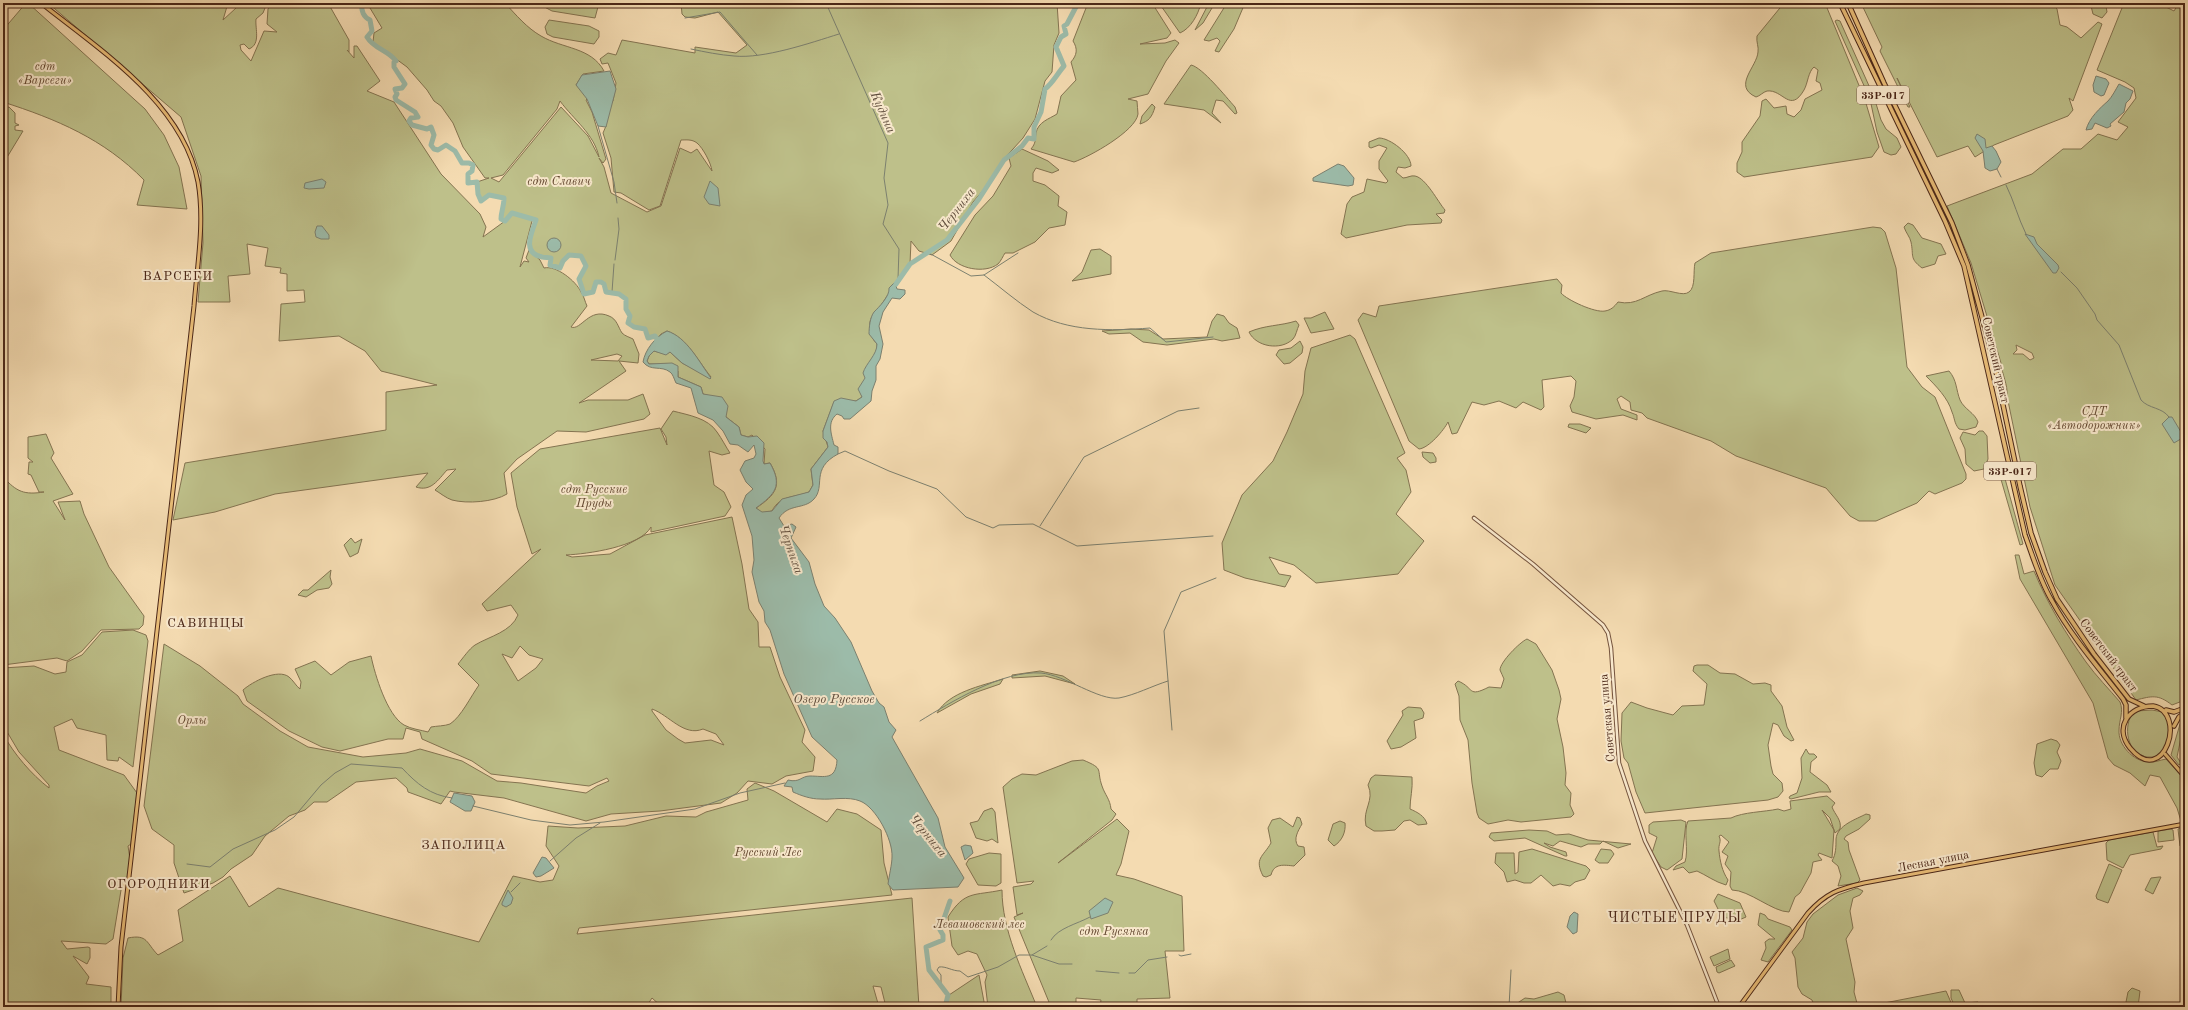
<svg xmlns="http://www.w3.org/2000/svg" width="2188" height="1010" viewBox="0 0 2188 1010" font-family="'Old Standard TT',serif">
<rect width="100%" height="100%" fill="#f4dbb1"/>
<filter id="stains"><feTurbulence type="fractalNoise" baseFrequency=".005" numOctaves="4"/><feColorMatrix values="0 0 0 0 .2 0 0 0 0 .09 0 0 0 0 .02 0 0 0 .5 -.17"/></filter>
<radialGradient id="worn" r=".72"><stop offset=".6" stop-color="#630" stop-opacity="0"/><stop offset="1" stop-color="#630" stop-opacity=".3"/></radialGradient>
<path fill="#bec08a" stroke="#847451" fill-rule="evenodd" d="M 26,3 L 28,3 L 145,109 L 164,135 L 179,167 L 187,209 L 137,205 L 144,180 C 104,139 56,119 3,102 L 3,30 Z
M 48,3 L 228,3 L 223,20 L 236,8 L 237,3 L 267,3 L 263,13 L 256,19 C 255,29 261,44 249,49 L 244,44 L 240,45 L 241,50 L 251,61 L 264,31 L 277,32 L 267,24 L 268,9 L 272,3 L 290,7 L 287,3 L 328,3 L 349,40 L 349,52 L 347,50 L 354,58 L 354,46 L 357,46 L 380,81 L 367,91 L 394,102 L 441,174 L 480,214 L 486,227 L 483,237 L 505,221 L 501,219 C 501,212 504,206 504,198 L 490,195 L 481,201 L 478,194 L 477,182 L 489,178 L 485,178 L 463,147 L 453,123 L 441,106 L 434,101 L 427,90 L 407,67 L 373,42 L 374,33 L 382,28 L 367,3 L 505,3 C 516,15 527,28 541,36 C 563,49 591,47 604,71 L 583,74 L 576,85 L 591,95 L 586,100 L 592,112 L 606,159 L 603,163 L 599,158 L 604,167 L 611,193 L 647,212 L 661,206 L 680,148 L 691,153 L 697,149 L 712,171 C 711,163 703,148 697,143 C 692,139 686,140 681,140 L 660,206 L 649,210 L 621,193 L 614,192 L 611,158 L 603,133 L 606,126 L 605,108 L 613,101 L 616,83 L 608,63 L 602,64 L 600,59 L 608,53 L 616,55 L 622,40 L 695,53 L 695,47 L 736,53 L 747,45 L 718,12 L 695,18 L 685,17 L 682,14 L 681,3 L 1057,3 L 1059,33 L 1054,45 L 1052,72 L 1045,81 L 1035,119 L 1023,138 L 1003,160 L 992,180 L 973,202 L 951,241 L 932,255 L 919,251 L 911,241 L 910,264 L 900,281 L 898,279 L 878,310 C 866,318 868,335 877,344 L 877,349 L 861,393 L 862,397 L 856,401 L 834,402 L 823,431 L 828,447 L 811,469 L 813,485 L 809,492 C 794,498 780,495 772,511 L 762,513 L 756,508 C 776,495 783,485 770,463 L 764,464 L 765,449 L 752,435 L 748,437 L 741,435 L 739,427 L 726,417 L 717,398 L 703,394 L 701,387 L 678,377 L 678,371 L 667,364 L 649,364 L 647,361 L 649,356 L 654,351 L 666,354 L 670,352 L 682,363 L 711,377 C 698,361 687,338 667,331 L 661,334 L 657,339 L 655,336 L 648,338 L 645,329 L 634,327 L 628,323 L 630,316 L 626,309 L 626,299 L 619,294 L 606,292 L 604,284 L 601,282 L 596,282 L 593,292 L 584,294 L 579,279 L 586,266 L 581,256 L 569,255 L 563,261 L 560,268 L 550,265 L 551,258 C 548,257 545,258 542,257 C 521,253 532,233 536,220 L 527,218 L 532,221 L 520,267 L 524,261 L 529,262 L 526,258 L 529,250 L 540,260 L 544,268 C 556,265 576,281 581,292 C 584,296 585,302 587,306 L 571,327 C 581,331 589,307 609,316 C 617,319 618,327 622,333 C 625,336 629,337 633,339 L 639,354 L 638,363 L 619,361 L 626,371 L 579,403 L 588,400 L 628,400 L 643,394 L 650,414 L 644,419 L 586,432 L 557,431 L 517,459 L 504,473 L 507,494 C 494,502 467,504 452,500 C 446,498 440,493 435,490 L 456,469 L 447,470 C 438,480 431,492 416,487 L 428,473 L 275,494 L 215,512 L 173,520 L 185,463 L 386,430 L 386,392 L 437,385 L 381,371 L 365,351 L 339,336 L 279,341 L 281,304 L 305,302 L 304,290 L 287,291 L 287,274 L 280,273 L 281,268 L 265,266 L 268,248 L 247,244 L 250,274 L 228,276 L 230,302 L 198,302 L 203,243 L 201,176 L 181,117 ZM 560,101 C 574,120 594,134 599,157 L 588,136 L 561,107 L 499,182 L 491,178 L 503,175 L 557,109 ZM 617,354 L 622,356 L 618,361 L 591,360 Z
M 537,3 L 551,3 L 557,5 L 558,3 L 599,3 L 595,18 L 552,11 Z
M 1088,3 L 1152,3 L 1171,33 L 1167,38 L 1140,44 L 1165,43 L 1175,40 L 1179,43 L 1166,61 L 1148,94 L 1128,99 L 1137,101 C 1137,105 1138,110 1138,114 C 1136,131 1089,157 1074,162 L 1031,149 C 1036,143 1035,140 1036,133 C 1038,122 1049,119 1057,114 L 1061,96 L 1076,80 L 1071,62 C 1077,55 1078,49 1073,41 Z
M 1159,3 L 1201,3 C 1198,15 1191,28 1180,33 Z
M 1209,3 L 1215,3 L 1203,23 L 1195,30 Z
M 1227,3 L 1245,3 L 1234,29 L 1219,52 L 1215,51 L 1220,41 L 1217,38 L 1209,41 L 1204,40 Z
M 1784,3 L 1825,3 L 1865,100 L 1879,147 L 1872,157 L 1744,177 L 1737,172 L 1737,163 L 1742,152 L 1742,142 L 1760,116 L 1762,101 L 1766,99 L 1774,108 L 1786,106 L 1787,114 L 1794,117 L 1801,110 L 1805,99 L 1822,90 L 1820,83 L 1816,81 L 1818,70 L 1814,67 C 1808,72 1808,83 1804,90 C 1790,114 1783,89 1767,91 C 1763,92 1760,96 1756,97 C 1732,86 1757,67 1758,52 C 1759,47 1756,42 1757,36 Z
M 1861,3 L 2052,3 L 2057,9 L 2060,25 L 2067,27 L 2081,38 L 2098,22 L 2102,24 L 2073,101 L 2069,98 L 2073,110 L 2068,116 L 1994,145 L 1975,157 L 1968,146 L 1937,157 L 1897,78 L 1910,107 L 1908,107 L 1880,51 L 1882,47 Z
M 2093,3 L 2102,3 L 2106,6 L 2107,12 L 2102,18 L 2093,14 L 2091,6 Z
M 2124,3 L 2158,3 L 2174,11 L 2179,3 L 2185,3 L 2185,700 L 2172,705 C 2158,694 2152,696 2136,700 L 2055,585 L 2030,507 L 2007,396 C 2008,384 2002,375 2001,363 L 1971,263 L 1947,206 L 2032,174 L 2063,149 L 2081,149 L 2098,134 L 2117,140 L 2128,127 L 2118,122 L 2136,98 L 2134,88 L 2125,82 L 2097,70 ZM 2016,345 L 2032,353 L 2034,358 L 2030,360 L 2023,354 L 2013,354 L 2017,350 Z
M 549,20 L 589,26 L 599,31 L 599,37 L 594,44 L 553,37 L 547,34 L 545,27 Z
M 1837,20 L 1840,21 L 1874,97 L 1881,120 L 1886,129 L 1897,138 L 1901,147 L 1896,154 L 1891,155 L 1884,152 L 1877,132 L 1870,99 L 1835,21 Z
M 1191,65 C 1202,67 1226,97 1235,107 L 1237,113 L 1235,114 L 1223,101 L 1216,100 L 1212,113 L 1221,123 L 1204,110 L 1164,104 Z
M 1152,104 L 1155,107 C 1152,117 1149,121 1140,124 L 1142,116 Z
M 9,107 L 15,113 L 15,123 L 19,125 L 15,126 L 15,130 L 23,131 L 6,159 L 3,159 L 3,108 Z
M 1379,138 C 1390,138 1411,154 1411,166 L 1405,168 L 1398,167 L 1396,172 L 1403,178 C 1407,178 1411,175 1415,176 C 1426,178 1438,202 1445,210 L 1444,213 L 1436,214 L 1442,220 L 1441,223 L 1407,225 L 1346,238 L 1341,234 L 1347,204 L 1352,197 L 1364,192 L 1367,179 L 1386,183 L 1388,181 L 1379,169 L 1379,161 L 1387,148 L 1379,145 L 1371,148 L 1369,147 L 1369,142 Z
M 1022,149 L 1048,161 L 1059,170 L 1052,173 L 1036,168 L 1033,173 L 1033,181 L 1045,185 L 1059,196 L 1058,206 L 1067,212 L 1065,225 L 1049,228 L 1035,242 L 1013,253 L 1005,253 C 1003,256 1001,261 998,264 C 985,274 957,269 950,255 L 975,215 L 993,196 L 1011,166 L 1009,158 Z
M 1908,223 L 1913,225 L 1922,238 L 1941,244 L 1946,254 L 1938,256 L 1935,264 L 1922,268 C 1909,258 1914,256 1911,242 C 1910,237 1906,233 1904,227 Z
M 1873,227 L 1881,228 L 1885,232 L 1896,268 L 1907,367 L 1922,387 L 1935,397 L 1966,474 L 1966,479 L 1962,483 L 1935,494 L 1929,491 L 1917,503 L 1876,521 L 1859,521 L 1850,516 L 1826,488 L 1736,456 L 1711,441 L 1647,418 L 1642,413 L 1631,410 L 1630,402 L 1621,396 L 1617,399 L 1621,409 L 1637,415 L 1637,420 L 1623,415 L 1596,419 L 1572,412 L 1570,406 L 1574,397 L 1576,381 L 1571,376 L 1542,380 L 1544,407 L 1541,410 L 1523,402 L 1516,408 L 1499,401 L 1484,405 L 1472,402 L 1457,433 L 1452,434 L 1448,422 C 1444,430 1429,448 1419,449 L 1409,441 L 1358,320 L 1363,313 L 1376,317 L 1379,306 L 1557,279 L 1562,285 L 1561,293 C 1567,300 1595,313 1605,311 C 1611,310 1614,307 1618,302 C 1637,306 1644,295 1662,291 C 1669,289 1683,297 1689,292 C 1696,287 1693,271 1695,263 L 1711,253 Z
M 1100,249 L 1111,256 L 1111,274 L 1072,281 L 1082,272 L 1091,250 Z
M 1325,312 L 1334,329 L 1311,333 L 1304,318 L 1311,318 Z
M 1217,314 L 1224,316 L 1229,323 L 1237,328 L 1240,338 L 1222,341 L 1214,339 L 1167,345 L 1143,342 L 1130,333 L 1109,334 L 1102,331 L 1131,329 L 1149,330 L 1163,339 L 1207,337 L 1212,321 Z
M 1296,321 L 1299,325 C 1297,329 1296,336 1293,339 C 1281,351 1256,347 1249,332 C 1265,325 1280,326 1296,321 Z
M 1350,335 L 1355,339 L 1405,453 L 1397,458 L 1406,470 L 1411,492 L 1396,514 L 1424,541 L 1398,574 L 1316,583 L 1294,565 L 1269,557 L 1279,574 L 1291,576 L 1285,587 L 1245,578 L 1224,570 L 1222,543 L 1242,495 L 1273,461 L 1287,432 L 1303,394 L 1305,371 L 1311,348 Z
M 1300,341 L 1303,347 L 1302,353 L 1290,363 L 1284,364 L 1276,355 L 1279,350 L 1291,348 Z
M 1949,371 C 1957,380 1956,390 1960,400 C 1964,409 1975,413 1978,422 L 1976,427 L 1965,430 L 1959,429 C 1954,423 1955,419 1952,412 C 1948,398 1936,386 1926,376 Z
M 673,411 C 688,415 708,418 717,432 C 722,439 726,447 730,453 L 722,455 L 709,451 L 714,485 L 724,492 L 731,507 L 725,516 L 651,532 L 651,527 C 640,547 587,554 566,555 L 572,557 L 610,554 L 645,535 L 732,517 L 742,564 L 749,609 L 758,622 L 759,647 L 770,647 L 780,677 L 805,730 L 802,742 L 815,757 L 813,771 L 786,776 L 772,784 L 748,781 L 737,793 L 721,803 L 660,811 L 611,814 L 586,821 L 504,798 L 454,792 L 450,791 L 441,804 L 408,792 L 407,788 L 396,778 L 356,782 L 327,802 L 314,802 L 305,810 L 289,816 L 265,836 L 252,855 L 231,869 L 223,877 L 213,883 L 184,893 L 174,863 L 174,845 L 152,829 L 144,806 L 164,644 L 200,666 L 238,696 L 243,704 L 280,731 L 308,747 L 363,757 L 406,753 L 420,749 L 462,761 L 497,781 L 521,783 L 586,793 L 597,786 L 609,781 L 607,778 L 589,786 L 491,774 L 472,761 L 422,739 L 420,732 L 406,728 L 403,739 L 388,739 L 340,751 L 322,747 L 289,731 L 247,701 L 243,690 C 252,682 278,668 289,677 C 293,680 296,686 300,689 L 301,682 L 295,669 L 315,661 L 331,675 L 349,662 L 371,656 C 375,675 387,715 404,725 C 411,729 421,730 428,732 L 431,727 C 436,726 445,726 450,724 C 461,717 471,696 479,685 L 458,664 C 463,658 469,649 475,645 C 490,636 511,632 518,615 L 511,605 L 487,611 L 482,604 L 541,549 L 532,554 L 517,507 L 511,473 L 540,449 L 660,428 L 667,445 L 666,437 L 661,429 ZM 520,646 L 529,655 L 543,659 L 536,668 L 518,681 L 502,654 L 512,658 ZM 652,709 C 669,715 684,737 703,729 L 716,734 L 724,745 L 711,740 L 685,743 L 678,739 L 666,730 L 652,711 Z
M 1569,424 L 1580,424 L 1591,428 L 1586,433 L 1568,427 Z
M 1979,431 L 1983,431 L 1987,436 L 1988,459 L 1984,469 L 1974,471 L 1966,464 L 1965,449 L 1960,438 L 1963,432 L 1975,435 Z
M 46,434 L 54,453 L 51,458 L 73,494 L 53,501 L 65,520 L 58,502 L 80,501 L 84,514 L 109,567 L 144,616 L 143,625 L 139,629 L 101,630 L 82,651 L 67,661 L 57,658 L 3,665 L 3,477 C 17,492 24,495 44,492 L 39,492 L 31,475 L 28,474 L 29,462 L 33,462 L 28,458 L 28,437 Z
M 1422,452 L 1433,453 L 1436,458 L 1436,462 L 1430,463 L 1423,457 Z
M 2004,475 L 2023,544 L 2020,545 L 2000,476 Z
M 351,538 L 355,543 L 362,539 L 358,553 L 350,557 L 344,545 Z
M 2015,555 L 2019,555 L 2024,574 L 2034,571 C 2047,603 2066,634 2086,662 C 2096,676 2109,689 2120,702 C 2124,712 2119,720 2119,730 C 2118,745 2133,761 2148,762 C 2154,763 2160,760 2166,759 L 2185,780 L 2185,820 L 2181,821 L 2177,808 L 2160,777 L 2150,775 L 2145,786 L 2130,773 L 2114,765 L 2108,758 L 2093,703 L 2020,579 Z
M 331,570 L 330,577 L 332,584 L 329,588 L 317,590 L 306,597 L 298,595 L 303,590 L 308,590 Z
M 133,630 L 146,635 L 148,641 L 133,767 L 119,757 L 118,761 L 107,760 L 106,735 L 77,728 L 72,719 L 54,727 L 59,750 L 124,775 L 137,793 L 131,844 L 128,846 L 130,859 L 128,877 L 123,878 L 113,939 L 106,944 L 61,941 L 67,949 L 88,947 L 90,948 L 90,958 L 87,964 L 73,956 L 89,977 L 86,984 L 111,987 L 111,1007 L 3,1007 L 3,734 C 14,754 31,774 49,788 L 49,785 L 19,752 L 3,725 L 3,668 L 34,666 L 55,674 L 66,672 L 67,662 L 82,655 L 102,632 Z
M 1527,639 L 1536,644 L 1552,670 L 1559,690 L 1561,699 L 1557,719 L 1563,747 L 1566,773 L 1565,785 L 1571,793 L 1570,805 L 1574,814 L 1571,817 L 1521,822 L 1508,820 L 1488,824 L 1479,818 L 1477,813 L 1472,783 L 1468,740 L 1460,720 L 1459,696 L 1455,684 L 1458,681 C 1475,688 1467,698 1489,687 L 1501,688 L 1504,679 C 1503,676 1501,673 1500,670 C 1500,662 1520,642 1527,639 Z
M 1697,665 L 1708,665 L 1720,673 L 1735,674 L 1753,684 L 1765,683 L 1771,685 L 1771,691 L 1782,706 L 1787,727 L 1794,740 L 1791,741 L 1784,736 L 1778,725 L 1773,723 L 1768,745 L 1771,766 L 1773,774 L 1782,783 L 1783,791 L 1778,797 L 1768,800 L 1645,813 L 1636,792 L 1628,763 L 1624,758 L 1621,741 L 1622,713 L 1631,702 L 1647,708 L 1673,715 L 1682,706 L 1704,705 L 1707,684 L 1693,671 L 1694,666 Z
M 1040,671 L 1063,676 L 1075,684 L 1045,676 L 1012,678 L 1012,675 Z
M 1003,679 L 1000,684 L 971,694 L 937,713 C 949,692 981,686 1003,679 Z
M 1408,707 L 1421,708 L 1424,713 L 1423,718 L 1414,721 L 1416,738 L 1401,747 L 1391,749 L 1387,741 L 1403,715 L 1402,711 Z
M 2152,710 L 2163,712 L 2171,727 L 2164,752 C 2161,754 2156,757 2152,757 C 2129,759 2122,730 2132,714 L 2136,711 Z
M 2185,718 L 2177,757 L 2181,763 L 2179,765 L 2171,755 L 2180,724 Z
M 2051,739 L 2057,741 L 2060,745 L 2057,752 L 2061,761 L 2058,769 L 2050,769 L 2042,777 L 2036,775 L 2034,763 L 2037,744 Z
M 1806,749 L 1809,754 L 1814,754 L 1817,757 L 1811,762 L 1810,772 L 1827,785 L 1831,792 L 1819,792 L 1791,799 L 1789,798 L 1790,796 L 1797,793 L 1802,778 L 1801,758 Z
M 1083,760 C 1105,769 1096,769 1102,786 C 1105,795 1110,799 1111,809 L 1116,814 L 1112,820 L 1058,863 L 1117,819 L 1129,831 L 1121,864 L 1116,875 L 1134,879 L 1182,896 L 1184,951 L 1165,951 L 1170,998 L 1137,999 L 1137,1007 L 1100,1007 L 1101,1000 L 1076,998 L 1076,1007 L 1051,1007 L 1014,917 L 1023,913 L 1017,915 L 1013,887 L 1031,884 L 1034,881 L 1017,883 L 1003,787 L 1012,779 L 1022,774 L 1036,775 L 1072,761 Z
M 1375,775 L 1412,777 C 1413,789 1410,798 1410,809 C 1417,812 1425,816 1427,824 L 1418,825 L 1410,820 L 1404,821 L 1395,830 L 1382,831 L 1374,831 L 1366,826 C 1362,809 1375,801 1368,785 L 1371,778 Z
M 755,783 L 774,791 L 827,822 L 837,809 L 857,814 L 881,830 L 884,863 L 892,895 L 579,928 L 577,934 L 912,898 L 919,1007 L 886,1007 L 881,987 L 873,986 L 879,1007 L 662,1007 L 652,998 L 646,1007 L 121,1007 L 123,958 L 128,938 C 148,934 146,943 158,955 L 183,941 L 178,910 L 230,876 L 249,907 L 278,888 L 479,942 L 513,876 L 540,882 L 553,880 L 559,866 L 546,846 L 548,826 L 578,828 L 625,826 L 666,816 L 696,817 L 706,812 L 748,800 L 747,789 Z
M 1827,796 L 1835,803 L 1832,807 C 1835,815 1842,820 1840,829 L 1835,833 L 1830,818 L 1822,810 L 1834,830 L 1832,858 L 1819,853 L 1818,855 L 1822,860 L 1813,862 L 1811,873 L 1800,893 L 1795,897 L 1789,912 C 1773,912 1749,890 1732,890 L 1730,886 L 1731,872 L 1725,864 L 1728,856 L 1722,852 L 1729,842 L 1721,835 L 1719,836 C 1722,842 1718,844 1719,851 C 1720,861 1722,871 1728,880 L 1726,885 C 1715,882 1706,875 1697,871 L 1689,873 L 1683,867 L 1673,870 L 1676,866 L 1685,862 C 1689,850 1683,831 1688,821 L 1731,818 C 1743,812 1764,812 1778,809 L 1784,811 L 1791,809 L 1790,801 Z
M 992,808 L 995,812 L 998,843 L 992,839 L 987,841 L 976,838 L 970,823 L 978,821 L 984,811 Z
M 1866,814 L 1870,815 L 1870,819 L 1859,829 L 1846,836 L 1844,839 L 1848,842 L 1849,850 L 1860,880 L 1857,883 L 1838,886 L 1841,876 L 1838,866 L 1832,861 C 1836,854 1836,847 1836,839 C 1837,825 1857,819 1866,814 Z
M 1297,817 L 1300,818 L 1302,824 C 1298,831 1293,839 1298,846 L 1304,847 L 1305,855 L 1294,866 C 1284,865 1274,863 1271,875 L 1266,877 L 1263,876 C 1254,858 1263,857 1271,843 L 1268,828 L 1272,820 L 1280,818 L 1293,827 Z
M 1681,820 L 1686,822 L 1682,859 L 1667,870 L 1661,867 L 1652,853 L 1657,837 L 1649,833 L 1649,825 L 1653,822 Z
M 1340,821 L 1345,823 C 1346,832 1342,841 1334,846 L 1328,840 L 1333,824 Z
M 2185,826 L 2185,845 L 2180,846 L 2178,829 Z
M 2171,829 L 2173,830 L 2174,840 L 2158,842 L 2158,831 Z
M 1529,830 L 1547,831 L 1556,835 L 1569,834 L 1588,840 L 1631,844 L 1618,848 L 1603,841 L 1600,844 L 1588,844 L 1581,847 L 1560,841 L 1553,846 L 1544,843 L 1550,847 L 1566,852 L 1567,856 L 1565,856 L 1525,838 L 1494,841 L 1489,837 L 1491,833 Z
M 2153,832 L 2157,847 L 2163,846 L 2161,849 L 2130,855 L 2123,868 L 2107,860 L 2106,843 L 2109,840 Z
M 1532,849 L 1586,866 L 1590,870 L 1585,879 L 1575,882 L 1570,886 L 1560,884 L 1553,886 L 1541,875 L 1531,883 L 1524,883 L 1515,880 L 1507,882 L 1504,872 L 1495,863 L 1496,853 L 1514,853 L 1515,874 L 1518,872 L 1519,852 Z
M 1601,849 L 1611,850 L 1614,854 L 1608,863 L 1599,863 L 1595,860 Z
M 989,853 L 1001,854 L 1001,883 L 996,886 L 978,885 L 966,864 L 969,859 Z
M 2109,864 L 2122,870 L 2108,903 L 2097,899 L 2096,896 Z
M 2159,877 L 2161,877 L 2153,894 L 2145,890 L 2151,878 Z
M 1857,888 L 1863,891 L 1860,895 L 1853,898 L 1850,911 L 1853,928 L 1846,939 L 1855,982 L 1854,992 L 1858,1007 L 1815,1007 L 1812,1000 L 1802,994 L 1798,987 L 1795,958 L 1792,952 L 1803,938 L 1807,922 L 1813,914 L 1838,895 Z
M 1002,890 C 1002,930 1022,970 1037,1007 L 988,1007 L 985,982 L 987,975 L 977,954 L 968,951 L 958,955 L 952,946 L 948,917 C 965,890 974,896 1002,890 Z
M 1718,894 L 1740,903 L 1746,917 L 1739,920 L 1722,917 L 1714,901 Z
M 1760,913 L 1765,915 L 1768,919 L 1790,927 L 1792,930 L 1768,962 L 1761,960 L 1766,948 L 1765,942 L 1769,939 L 1775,939 L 1758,925 Z
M 1728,949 L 1730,959 L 1714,966 L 1710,957 Z
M 1731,960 L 1735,966 L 1719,973 L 1717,972 L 1716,967 Z
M 979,975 L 985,1007 L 947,1007 L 949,995 Z
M 2132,988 L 2140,991 L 2138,1007 L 2125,1007 L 2128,992 Z
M 1951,990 L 1959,990 L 1965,1003 L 1978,1002 L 1979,1005 L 1992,1007 L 1955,1007 L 1951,998 Z
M 1946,991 L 1953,1007 L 1875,1007 L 1874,1005 Z
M 1558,992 L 1564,995 L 1567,1007 L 1513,1006 L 1525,998 L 1534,999 Z"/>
<path fill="#9cbba9" stroke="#7c806f" d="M 610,71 L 616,89 L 606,127 L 598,126 L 587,99 L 576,85 L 582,75 Z
M 2096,76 L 2106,79 L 2109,83 L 2104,95 L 2101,96 L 2094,92 L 2093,85 Z
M 2119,84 L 2133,91 L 2130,99 L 2126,103 L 2124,112 L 2110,124 L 2111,126 L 2107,128 L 2095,123 L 2092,129 L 2086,130 C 2089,118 2100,108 2108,101 C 2112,97 2116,89 2119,84 Z
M 1977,134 L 1985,139 L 1986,148 L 1992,146 L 1996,151 L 2001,162 L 1997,169 L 1990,171 L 1985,168 L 1983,151 L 1975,138 Z
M 1338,164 L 1344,166 L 1354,178 L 1353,185 L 1348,186 L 1313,181 L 1313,178 Z
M 322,179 L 326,182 L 324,188 L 309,189 L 304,188 L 305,183 Z
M 710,181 L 718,188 L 720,206 L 709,204 L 704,197 Z
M 317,226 L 322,226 L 329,235 L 329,239 L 321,239 L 316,237 L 315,232 Z
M 2025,234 L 2034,237 L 2037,244 L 2058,265 L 2059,268 L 2056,273 L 2053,273 Z
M547 245a7 7 0 1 1 14 0a7 7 0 1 1-14 0Z
M 898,279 L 900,281 L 896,286 L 897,289 L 905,290 L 905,294 L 900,299 L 892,298 L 883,312 L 879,326 L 883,344 L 880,359 L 876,366 L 876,380 L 872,391 L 871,401 L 850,419 L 844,419 L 842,416 L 837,414 C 827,422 831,433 834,445 L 838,447 L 838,454 C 810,469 826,486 814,499 C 804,510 789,503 779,518 L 784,526 L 792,524 L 796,527 L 791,538 L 809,562 L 815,584 L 824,606 L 835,618 L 851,642 L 872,691 L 879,703 L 884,707 L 889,722 L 896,730 L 892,737 L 938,818 L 945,847 L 964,878 L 958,887 L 893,890 L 888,884 C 889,876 892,864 892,857 C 893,840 876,807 860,801 C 848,796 832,800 820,799 C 811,799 802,796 793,792 L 792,787 L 784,786 L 788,780 C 800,783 801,776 810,776 C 824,776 836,781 837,760 L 812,737 L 784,674 L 770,630 L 765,622 L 764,611 L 759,602 L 752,572 L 754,560 L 752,536 L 742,505 L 746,495 L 753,489 L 746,482 L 740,470 L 745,461 L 754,458 L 756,454 L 754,445 L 748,452 L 738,445 L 730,444 L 723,431 L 713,420 L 698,413 L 691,388 L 676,383 C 674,379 673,374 670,372 C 661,365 651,372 643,362 C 645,350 655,337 667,331 C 687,337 699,362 711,378 L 710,379 L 682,363 L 670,352 L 666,355 L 654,351 L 649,356 L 647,361 L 649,364 L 672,363 L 678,366 L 678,377 L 701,387 L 703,394 L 722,397 L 728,406 L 726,417 L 739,427 L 741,435 L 748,437 L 757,436 L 764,443 L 763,461 L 764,464 L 770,463 C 783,486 775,494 756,508 L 762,512 L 772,511 L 782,499 L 809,492 L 813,485 L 811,469 L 828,447 L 827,442 L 823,438 L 823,431 L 834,401 L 841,398 L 856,401 L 862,397 L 858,389 L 865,378 L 863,373 C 866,363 877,355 877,344 L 869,334 C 869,328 870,317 874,312 C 879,307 890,296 889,288 Z
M 2169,417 L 2172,417 L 2184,437 L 2174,443 L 2162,424 Z
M 454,793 L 472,796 L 475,802 L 471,811 L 465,811 L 450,802 Z
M 965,845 L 971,846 L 973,853 L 965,860 L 961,847 Z
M 542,857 L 546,858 L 554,868 L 541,876 L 536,877 L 533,873 Z
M 508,890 L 513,898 L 511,904 L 506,907 L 502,905 L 502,903 Z
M 1105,898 L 1113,902 L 1108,913 L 1091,919 L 1089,911 Z
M 1574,912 L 1578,914 L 1577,932 L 1573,934 L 1567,927 L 1570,916 Z"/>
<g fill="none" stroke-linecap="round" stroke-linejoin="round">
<path stroke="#7c806f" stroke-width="1" d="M 826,3 L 888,143 L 884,178 L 888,205 L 883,224 L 899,249 L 898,279
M 685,18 L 720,12 L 757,55
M 691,49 C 705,52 720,55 734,56 C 764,59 810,43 839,34
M 598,126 L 614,182 L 617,203
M 1997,169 L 2001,177
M 2006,185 C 2014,201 2018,218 2026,234
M 927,252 L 971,276 L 984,275 L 1018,253
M 615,260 L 619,229 L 618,218
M 2061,272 L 2077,288 L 2095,314 L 2097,320 L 2119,345 L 2141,400 C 2149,409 2162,407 2169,417
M 984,275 C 1000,287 1016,301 1033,312 C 1068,332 1111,331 1150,328 L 1166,342 L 1213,337
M 612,292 L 614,264
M 838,454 L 845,451 L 889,471 L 937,489 L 966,517 L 993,528 L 999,525 L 1033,524 L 1077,546 L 1213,536
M 1040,526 L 1084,457 L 1178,411 L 1199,408
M 920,721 C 951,702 1003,670 1041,673 C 1065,675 1099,701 1119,698 C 1135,695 1152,686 1168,681
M 1172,730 L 1164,631 L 1181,592 L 1216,578
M 473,806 L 531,820 L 570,825 L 604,822 L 695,809 L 740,793 L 785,783
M 550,861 L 576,838 L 600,823
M 187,864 L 210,867 L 233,849 L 275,830 L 294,817 L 321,785 L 335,773 L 351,764 L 402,768 C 417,784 430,795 452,798
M 511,892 L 520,883
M 1051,940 C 1058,928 1077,924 1090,917
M 1032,955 L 1047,946
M 1179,955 L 1181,956 L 1191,954
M 1096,971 L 1119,973
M 1129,973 L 1135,973 L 1148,960 L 1167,957
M 941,987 L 941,975 L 937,970 L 939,967 C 946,966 952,971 960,971 L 968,977 L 998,967 L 1019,955 L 1032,955 L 1059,964 L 1072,964
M 1509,1007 L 1511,970"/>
<path stroke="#9cbba9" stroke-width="5" d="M 343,3 L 349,3
M 351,3 L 354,5 L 356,3
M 361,3 C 362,10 362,16 370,20 L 372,31 L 367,37 C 374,49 388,50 396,61 L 394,62 L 394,67 L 405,84 L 402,88 L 395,89 L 397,94 L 395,97 L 396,100 L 415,112 L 418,117 L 411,118 L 409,121 L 412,125 L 427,129 L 431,127 L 434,135 L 431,145 L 434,149 L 438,150 L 446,145 L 455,151 L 462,163 L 469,163 L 473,165 L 472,171 L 468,174 L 468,183 L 477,182 L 478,194 L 481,201 L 489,195 L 504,198 C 504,206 501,212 501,219 L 505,221 L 512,213 L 536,220 C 532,232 521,253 542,257 C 545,258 548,257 551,258 L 550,265 L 560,268 L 563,261 L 569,255 L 581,256 L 586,266 L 579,279 L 584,294 L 593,292 L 596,282 L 601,282 L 604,284 L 606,292 L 619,294 L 626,299 L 626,309 L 630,316 L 628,323 L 634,327 L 645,329 L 648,338 L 655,336 L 657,339 L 656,344
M 896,284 L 910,264 L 947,240 L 979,199 L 1004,160 L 1022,146 L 1028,138 L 1034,139 L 1034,127 L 1041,112 L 1045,89 C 1053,83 1057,74 1064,66 L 1056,47 L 1061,37 L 1066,34 L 1064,26 L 1067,24 L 1078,3
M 945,1007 L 948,995 L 929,970 L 926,947 L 943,940 L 943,935 L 940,930 L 950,901"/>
<defs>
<path id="minor" d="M 1474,518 L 1533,564 L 1603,625 L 1608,633 L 1611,648 L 1619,763 L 1645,841 L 1687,925 L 1719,1007"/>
<path id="major" d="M 41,3 C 100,50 183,103 198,182 C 205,223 197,266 194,306 L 121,947 L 118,1007
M 2165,754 L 2185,777
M 1739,1007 L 1808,913 C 1826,893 1838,889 1864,883 L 2185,824"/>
<path id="highway" d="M 1840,3 L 1945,221 L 1964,266 L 2025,535 C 2033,557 2040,581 2052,601 C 2071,636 2098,667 2123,699 L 2126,705 L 2126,718
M 1848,3 L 1884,83 L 1952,223 L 1968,265 L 1994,362 L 2020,486 L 2031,533 L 2045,572 L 2057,599 L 2094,654 L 2129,699 L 2144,706
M 2153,706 C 2188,712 2164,789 2130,748 C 2114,728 2128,706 2153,706 Z
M 2166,710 L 2174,712 L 2185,708
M 2174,726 L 2179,717 L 2185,713"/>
</defs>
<use href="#minor" stroke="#75543e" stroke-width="4.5"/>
<use href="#major" stroke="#4b2718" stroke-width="5"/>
<use href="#highway" stroke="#4b2718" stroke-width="5.5"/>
<use href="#minor" stroke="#f8e8cc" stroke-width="2.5"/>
<use href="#major" stroke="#eabe78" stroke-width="3"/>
<use href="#highway" stroke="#eabe78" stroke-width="3.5"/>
</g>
<g text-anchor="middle" stroke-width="4" stroke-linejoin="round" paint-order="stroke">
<g fill="#f8e8cc" stroke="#7f614e" stroke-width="1">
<rect x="1857" y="86" width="52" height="18" rx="3"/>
<rect x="1984" y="462" width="52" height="18" rx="3"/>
</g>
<g font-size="11" font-weight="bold" fill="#4b2718">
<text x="1883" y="99">33Р-017</text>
<text x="2010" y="475">33Р-017</text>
</g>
<g font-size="12" font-style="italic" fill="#62462f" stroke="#f8e8cc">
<text x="45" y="70">сдт<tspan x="45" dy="14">«Варсеги»</tspan></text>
<text x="559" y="185">сдт Славич</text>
<text x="2094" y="415">СДТ<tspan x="2094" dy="14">«Автодорожник»</tspan></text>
<text x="594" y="493">сдт Русские<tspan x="594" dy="14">Пруды</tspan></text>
<text x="192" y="724">Орлы</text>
<text x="768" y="856">Русский Лес</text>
<text x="979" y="928">Левашовский лес</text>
<text x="1114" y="935">сдт Русянка</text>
</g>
<g font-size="12" fill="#4b2718" stroke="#f8e8cc">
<text transform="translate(1996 360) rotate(77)" y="4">Советский тракт</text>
<text transform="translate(2109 655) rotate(53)" y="4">Советский тракт</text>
<text transform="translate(1607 718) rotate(-95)" y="4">Советская улица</text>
<text transform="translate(1933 861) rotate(-11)" y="4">Лесная улица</text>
</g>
<g font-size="13" font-style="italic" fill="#5f4c3c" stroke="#f8e8cc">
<text transform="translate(884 112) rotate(66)" y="5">Кудина</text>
<text transform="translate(956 209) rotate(-52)" y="5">Черниха</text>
<text transform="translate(792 549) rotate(71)" y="5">Черниха</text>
<text x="834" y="703">Озеро Русское</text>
<text transform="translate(929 835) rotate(51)" y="5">Черниха</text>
</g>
<g font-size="13" letter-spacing="1" fill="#4b2718" stroke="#f8e8cc">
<text x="178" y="280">ВАРСЕГИ</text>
<text x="206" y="627">САВИНЦЫ</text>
<text x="464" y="849">ЗАПОЛИЦА</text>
<text x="159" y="888">ОГОРОДНИКИ</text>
</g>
<g font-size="14" letter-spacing="1" fill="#4b2718" stroke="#f8e8cc">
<text x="1675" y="922">ЧИСТЫЕ ПРУДЫ</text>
</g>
</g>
<rect width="2188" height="1010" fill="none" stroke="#f4dbb1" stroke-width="16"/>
<rect x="4" y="4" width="2180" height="1002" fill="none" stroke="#4b2718" stroke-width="2"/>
<rect x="8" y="8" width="2172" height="994" fill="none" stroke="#4b2718"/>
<rect width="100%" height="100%" filter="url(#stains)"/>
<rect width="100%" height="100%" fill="url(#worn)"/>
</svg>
